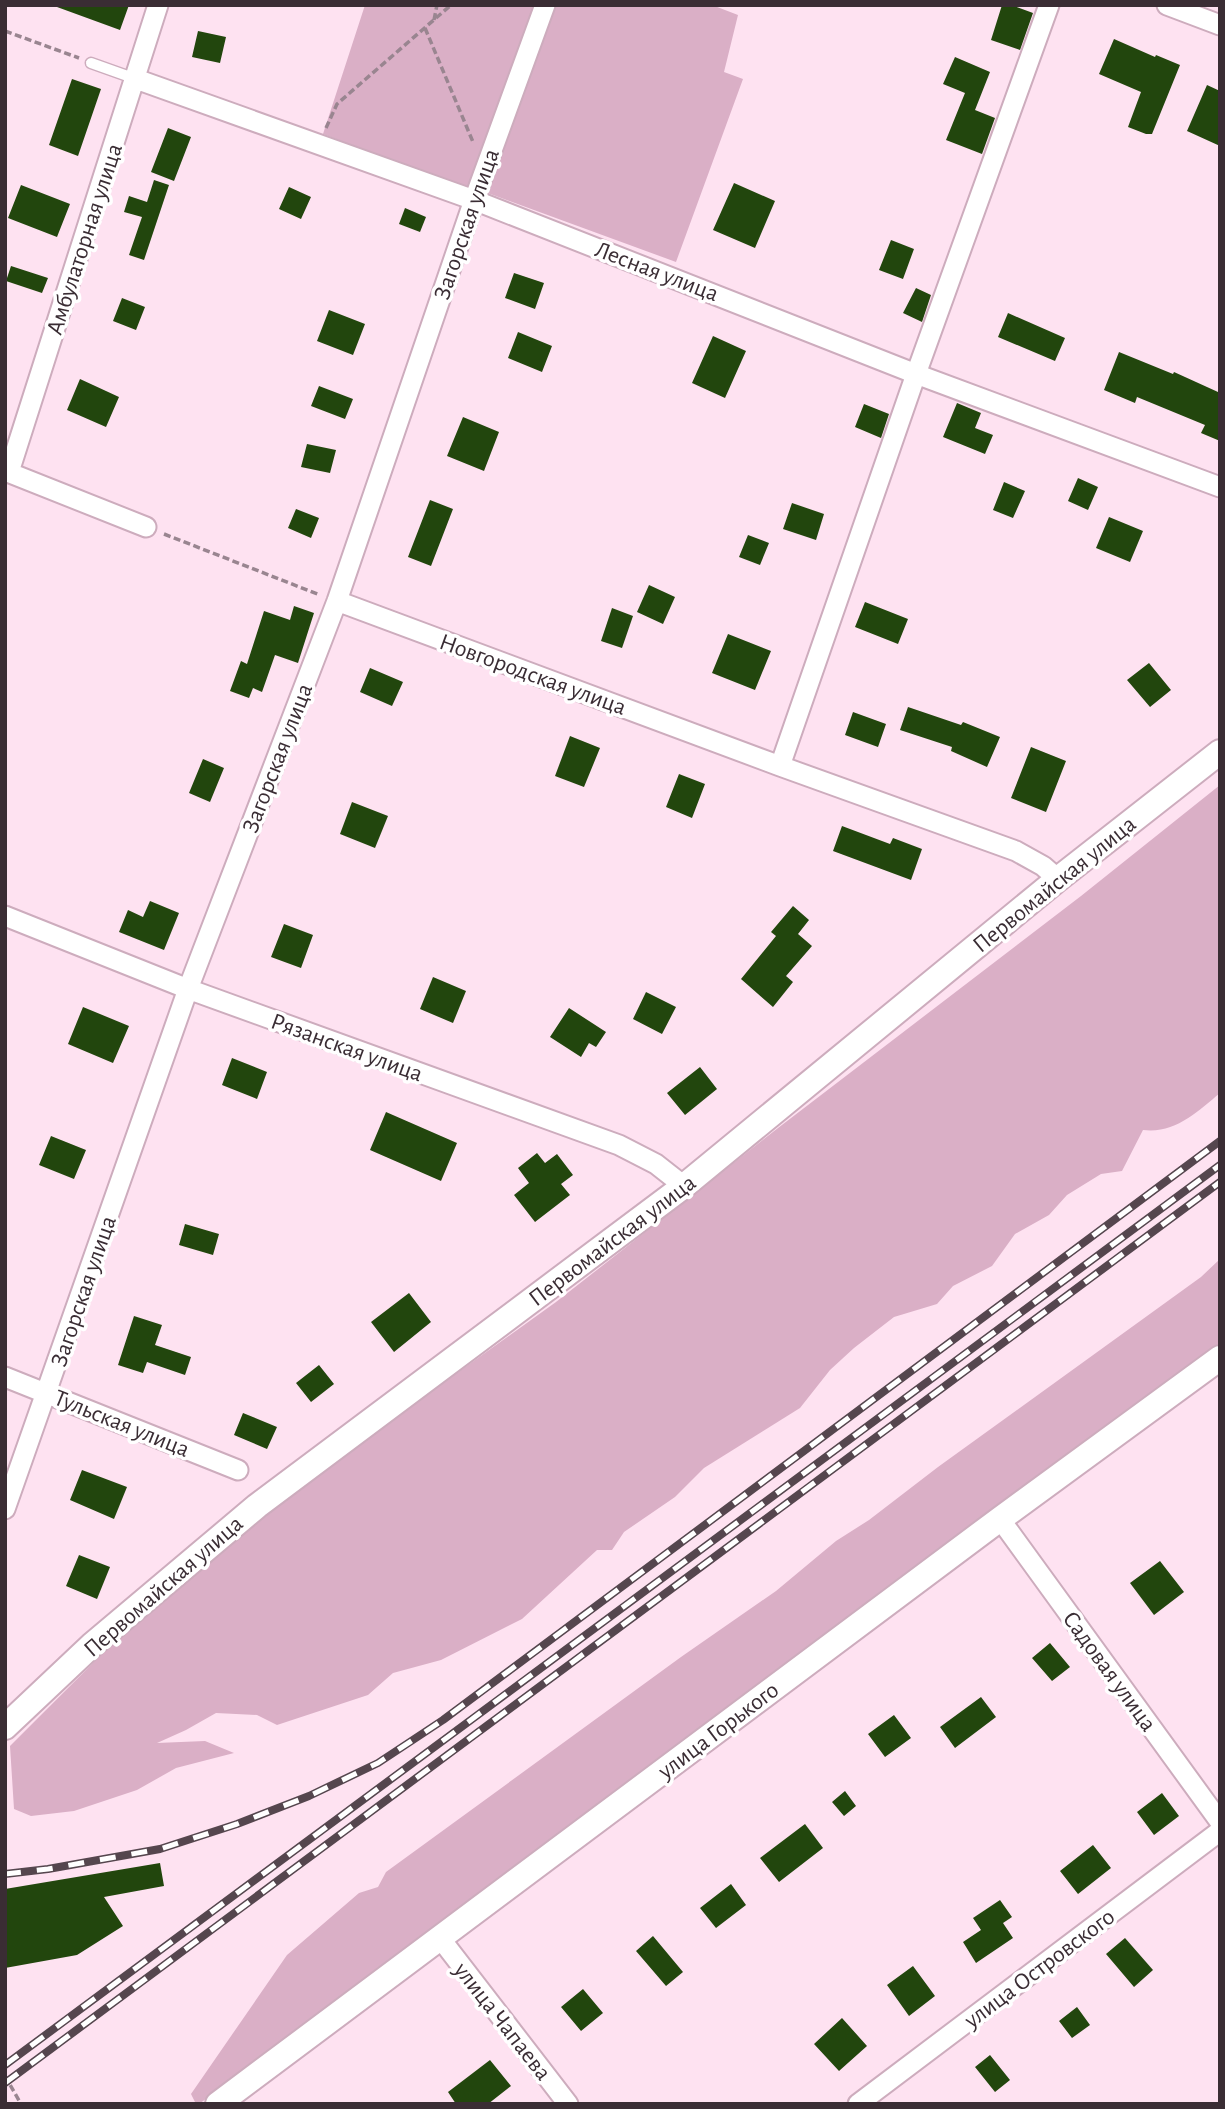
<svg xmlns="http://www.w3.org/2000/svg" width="1225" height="2109" viewBox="0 0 1225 2109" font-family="'Alegreya Sans',sans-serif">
<rect width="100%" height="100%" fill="#fee2f1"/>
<path fill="#daafc6" d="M 365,5 L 534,5 L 468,190 L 323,134 Z
M 554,5 L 712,5 L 738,15 L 724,72 L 743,79 L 676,262 L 485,192 Z
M 1220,785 L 1220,1093 C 1197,1112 1175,1134 1143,1130 L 1122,1171 L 1101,1174 L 1067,1195 L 1049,1215 L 1015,1234 L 992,1266 L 953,1286 L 937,1304 L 894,1317 L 854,1348 L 830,1370 L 800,1408 L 704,1468 L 675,1497 L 624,1532 L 612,1550 L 597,1550 L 522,1619 L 441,1660 L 393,1673 L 368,1695 L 277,1725 L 257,1715 L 216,1713 L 186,1730 L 157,1743 L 205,1741 L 234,1753 L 176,1768 L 137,1790 L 74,1811 L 31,1816 L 14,1809 L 10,1746 L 103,1653 L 277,1502 L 556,1302 L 778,1128 L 1081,896 Z
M 1220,1259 L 1220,1347 L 199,2104 L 196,2104 L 191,2094 L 287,1955 L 359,1893 L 378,1887 L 386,1872 L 681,1657 L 776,1591 L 836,1541 L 869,1520 L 938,1467 L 1201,1277 Z"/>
<path fill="#22460d" d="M 58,5 L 129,5 L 120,30 L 57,7 Z
M 1002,5 L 1011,5 L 1033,13 L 1020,50 L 991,40 Z
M 198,31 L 226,37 L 220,63 L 192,57 Z
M 1114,39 L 1155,57 L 1156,55 L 1180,65 L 1152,134 L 1146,134 L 1128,127 L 1141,92 L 1099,74 Z
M 955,57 L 990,72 L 975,110 L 995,118 L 982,154 L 946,140 L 965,93 L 943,84 Z
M 72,79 L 101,89 L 78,156 L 49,145 Z
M 1207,85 L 1220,91 L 1220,146 L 1187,131 Z
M 168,128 L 191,137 L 174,181 L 151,172 Z
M 154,180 L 169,185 L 144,260 L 129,255 L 142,217 L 124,212 L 129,196 L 147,202 Z
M 734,183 L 775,201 L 755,248 L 713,230 Z
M 21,185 L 70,204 L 57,237 L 8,218 Z
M 289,187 L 311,197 L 301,219 L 279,209 Z
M 405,208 L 426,217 L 420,232 L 399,224 Z
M 891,240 L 914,249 L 903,279 L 879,270 Z
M 11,266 L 48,278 L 42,293 L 6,281 Z
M 514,273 L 544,283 L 535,309 L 505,298 Z
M 916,288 L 931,295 L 922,322 L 903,313 Z
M 122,298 L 145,307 L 136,330 L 113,321 Z
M 329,310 L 365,324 L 353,355 L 317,341 Z
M 1008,313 L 1065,338 L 1055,361 L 998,337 Z
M 518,332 L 552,346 L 542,372 L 508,358 Z
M 713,336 L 746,351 L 725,398 L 692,383 Z
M 1119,352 L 1173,374 L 1174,372 L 1218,392 L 1220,389 L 1220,441 L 1201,433 L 1205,425 L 1137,397 L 1135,403 L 1104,390 Z
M 80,379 L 119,397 L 106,427 L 67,410 Z
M 319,386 L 353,399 L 345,419 L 311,406 Z
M 957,403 L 981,413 L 975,428 L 993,435 L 985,454 L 943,437 Z
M 864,404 L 889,414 L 881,438 L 855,427 Z
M 463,417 L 499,432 L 484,471 L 447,456 Z
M 307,444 L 336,450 L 330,473 L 301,467 Z
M 1078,478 L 1098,487 L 1088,510 L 1068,501 Z
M 1004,482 L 1025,491 L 1013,518 L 993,510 Z
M 430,500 L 453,509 L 431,566 L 408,557 Z
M 792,503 L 824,514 L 816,540 L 783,529 Z
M 296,509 L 319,518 L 311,538 L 288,528 Z
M 1109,517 L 1143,531 L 1130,562 L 1096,548 Z
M 748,535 L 769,543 L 760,565 L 739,557 Z
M 649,585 L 675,597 L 663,624 L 637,612 Z
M 865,602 L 908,619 L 898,644 L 855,627 Z
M 294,606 L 314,613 L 298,663 L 275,655 L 262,692 L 253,688 L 249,698 L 230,691 L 241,661 L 247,664 L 264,611 L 290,620 Z
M 612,608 L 633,616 L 622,648 L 601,641 Z
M 728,634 L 771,651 L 755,690 L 712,673 Z
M 1149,663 L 1171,690 L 1150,707 L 1127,680 Z
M 370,668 L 403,682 L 392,706 L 360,692 Z
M 908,707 L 961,725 L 963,722 L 1000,737 L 987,767 L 951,751 L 952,747 L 900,730 Z
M 853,712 L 886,724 L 878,747 L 845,735 Z
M 570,736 L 600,748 L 584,787 L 555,776 Z
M 1031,747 L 1066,761 L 1046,812 L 1011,798 Z
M 203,759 L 224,768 L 210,802 L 189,793 Z
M 679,774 L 705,784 L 692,818 L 666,807 Z
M 352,802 L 388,816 L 375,848 L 340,834 Z
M 842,826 L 890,844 L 893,838 L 922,849 L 911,880 L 833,851 Z
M 150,901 L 179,913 L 164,950 L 119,932 L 128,910 L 143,917 Z
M 793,906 L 809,920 L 798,934 L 812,946 L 786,976 L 793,982 L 773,1007 L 741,979 L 776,936 L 771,932 Z
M 284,924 L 313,935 L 301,968 L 271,957 Z
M 433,977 L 466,991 L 453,1023 L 420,1009 Z
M 646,992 L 676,1007 L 662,1034 L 633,1019 Z
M 83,1007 L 129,1026 L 113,1063 L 68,1044 Z
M 569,1008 L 606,1032 L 596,1047 L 589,1043 L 581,1057 L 550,1037 Z
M 232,1058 L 267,1072 L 257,1099 L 222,1085 Z
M 700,1067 L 717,1089 L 685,1115 L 667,1093 Z
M 386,1112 L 457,1143 L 441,1181 L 370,1150 Z
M 51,1136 L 86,1150 L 74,1179 L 39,1165 Z
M 537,1153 L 545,1163 L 557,1154 L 573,1175 L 561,1184 L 570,1195 L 535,1222 L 514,1195 L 529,1183 L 518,1168 Z
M 185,1224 L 219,1234 L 213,1255 L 179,1245 Z
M 409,1293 L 431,1322 L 394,1352 L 371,1322 Z
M 134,1316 L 162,1325 L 155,1345 L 191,1357 L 185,1375 L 147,1362 L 143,1373 L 118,1365 Z
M 319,1365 L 334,1384 L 311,1402 L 296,1383 Z
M 243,1413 L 277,1427 L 267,1449 L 234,1435 Z
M 82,1470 L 127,1487 L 114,1519 L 70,1500 Z
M 79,1555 L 110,1567 L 97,1599 L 66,1586 Z
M 1160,1561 L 1184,1592 L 1154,1615 L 1130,1583 Z
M 1050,1643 L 1070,1667 L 1052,1681 L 1032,1658 Z
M 981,1697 L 996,1717 L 955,1748 L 940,1727 Z
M 894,1715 L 911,1738 L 885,1757 L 868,1734 Z
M 845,1791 L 856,1806 L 844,1816 L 832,1802 Z
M 1162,1793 L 1179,1816 L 1154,1835 L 1137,1812 Z
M 805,1824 L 823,1848 L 779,1882 L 760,1858 Z
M 1093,1845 L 1111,1868 L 1078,1894 L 1060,1871 Z
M 160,1863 L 164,1886 L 104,1897 L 123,1926 L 77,1955 L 5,1968 L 5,1889 Z
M 731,1884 L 746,1905 L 716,1928 L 700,1908 Z
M 1000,1900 L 1012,1917 L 1003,1923 L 1013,1938 L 976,1963 L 963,1942 L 981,1930 L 973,1918 Z
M 653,1936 L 683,1972 L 666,1986 L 636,1951 Z
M 1125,1938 L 1153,1970 L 1134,1987 L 1106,1954 Z
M 913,1966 L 935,1996 L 909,2016 L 887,1985 Z
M 583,1989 L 603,2013 L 581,2031 L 561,2007 Z
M 1077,2007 L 1090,2025 L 1072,2038 L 1059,2021 Z
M 842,2018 L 867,2046 L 839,2071 L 814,2044 Z
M 990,2055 L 1010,2080 L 995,2092 L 975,2067 Z
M 490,2060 L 511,2086 L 488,2104 L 456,2104 L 448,2092 Z"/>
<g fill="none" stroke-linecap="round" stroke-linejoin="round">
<defs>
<path id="service" d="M 91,63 L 136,79"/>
<path id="minor" d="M 1167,5 L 1220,25
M 136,79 L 474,200 L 916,374 L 1220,487
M 5,471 L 146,527
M 9,472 L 158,5
M 337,601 L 780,766 L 1016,851 L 1043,866 L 1058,879
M 780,766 L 916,374 L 1049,5
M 5,916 L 188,989 L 619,1145 L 656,1164 L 684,1186
M 5,1377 L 238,1470
M 5,1509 L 188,989 L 337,601 L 474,200 L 545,5
M 1000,1519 L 1220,1822
M 440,1938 L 568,2104
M 858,2104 L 1220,1831"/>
<path id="tertiary" d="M 5,1727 L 92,1645 L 257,1506 L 684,1186 L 1058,879 L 1220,752
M 218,2104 L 1000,1519 L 1220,1358"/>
</defs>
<use href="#service" stroke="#cdacbd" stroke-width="13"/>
<use href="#minor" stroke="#cdacbd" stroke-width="23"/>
<use href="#tertiary" stroke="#cdacbd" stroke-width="28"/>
<path stroke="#998590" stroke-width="3.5" stroke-dasharray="7 3.5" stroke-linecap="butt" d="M 434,20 L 437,5
M 425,28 L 473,142
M 5,31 L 79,58
M 326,128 L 337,104 L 451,5
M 164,534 L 320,595
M 5,2076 L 21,2104"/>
<use href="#service" stroke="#fff" stroke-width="10"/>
<use href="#minor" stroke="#fff" stroke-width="19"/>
<use href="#tertiary" stroke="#fff" stroke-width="24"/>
<defs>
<path id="rail" d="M 5,1874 L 48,1869 L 160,1849 L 237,1824 L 309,1796 L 378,1763 L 443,1720 L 1220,1141
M 5,2065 L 1220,1165
M 5,2083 L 1220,1182"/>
</defs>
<use href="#rail" stroke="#55464e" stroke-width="8"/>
<use href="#rail" stroke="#fff" stroke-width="5" stroke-dasharray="16" stroke-linecap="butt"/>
</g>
<g text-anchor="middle" stroke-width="7" stroke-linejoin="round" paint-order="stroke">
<g font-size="24" fill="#3a2d34" stroke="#fff">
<text transform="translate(466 224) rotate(-71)" y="8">Загорская улица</text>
<text transform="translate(84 239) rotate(-72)" y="8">Амбулаторная улица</text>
<text transform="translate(657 271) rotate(21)" y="8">Лесная улица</text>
<text transform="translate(533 674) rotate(20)" y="8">Новгородская улица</text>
<text transform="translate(277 758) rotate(-69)" y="8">Загорская улица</text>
<text transform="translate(1054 884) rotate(-39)" y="8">Первомайская улица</text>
<text transform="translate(347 1047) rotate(20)" y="8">Рязанская улица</text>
<text transform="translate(612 1240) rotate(-37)" y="8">Первомайская улица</text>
<text transform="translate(83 1291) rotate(-71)" y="8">Загорская улица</text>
<text transform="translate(122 1423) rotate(22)" y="8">Тульская улица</text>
<text transform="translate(163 1586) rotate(-41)" y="8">Первомайская улица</text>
<text transform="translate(1110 1671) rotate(54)" y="8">Садовая улица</text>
<text transform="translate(718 1730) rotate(-37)" y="8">улица Горького</text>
<text transform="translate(1039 1968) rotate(-37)" y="8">улица Островского</text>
<text transform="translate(503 2021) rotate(52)" y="8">улица Чапаева</text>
</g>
</g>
<rect width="1225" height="2109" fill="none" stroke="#3a2d34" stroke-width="14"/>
</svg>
